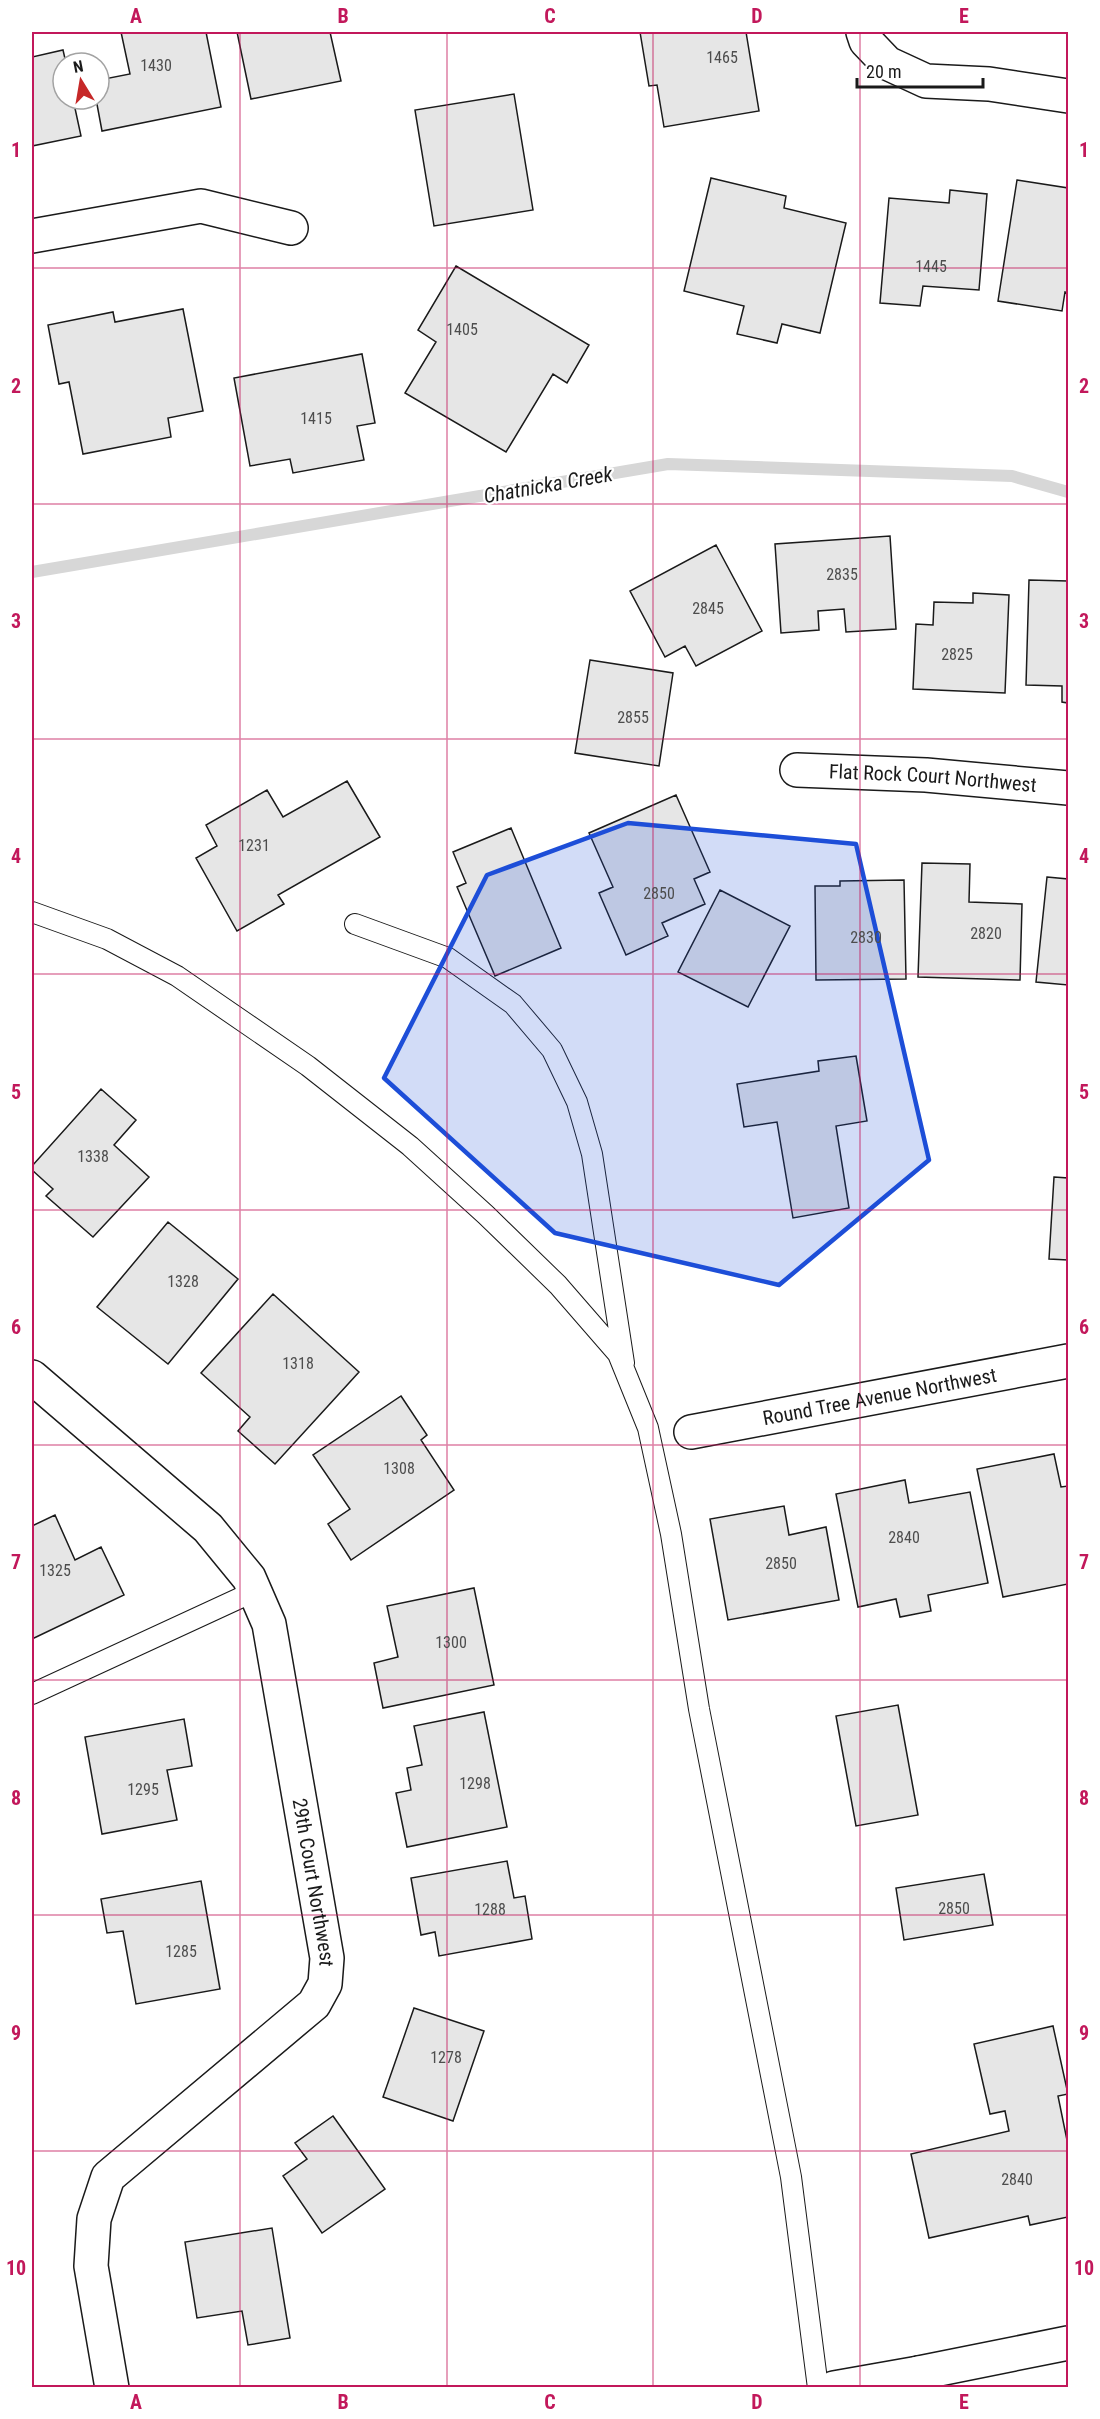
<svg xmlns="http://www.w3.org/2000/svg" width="1100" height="2419" viewBox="0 0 1100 2419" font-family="'Roboto Condensed',sans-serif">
<rect width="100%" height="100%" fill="#fff"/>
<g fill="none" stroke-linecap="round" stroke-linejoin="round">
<path stroke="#d7d7d7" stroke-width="12" d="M 32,572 L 668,464 L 1012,476 L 1068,492"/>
</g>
<path fill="#e6e6e6" stroke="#1a1a1a" stroke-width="1.5" d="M 121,32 L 206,32 L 221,107 L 102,131 L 96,99 L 99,99 L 99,80 L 130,74 Z
M 237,32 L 330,32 L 341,81 L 251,99 Z
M 640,32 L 746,32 L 759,111 L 664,127 L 657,85 L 649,86 Z
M 63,50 L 66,63 L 63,63 L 63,99 L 73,99 L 81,136 L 32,146 L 32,57 Z
M 514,94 L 533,210 L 434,226 L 415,110 Z
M 711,178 L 786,196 L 784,208 L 846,223 L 820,333 L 782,324 L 777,343 L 737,334 L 744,306 L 684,291 Z
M 1017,180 L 1068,188 L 1068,293 L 1065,292 L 1062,311 L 998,301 Z
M 950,190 L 987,194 L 979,290 L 923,286 L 920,306 L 880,303 L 889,198 L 949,203 Z
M 456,266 L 589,345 L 567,383 L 553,374 L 506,452 L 405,393 L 436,342 L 418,330 Z
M 183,309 L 203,411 L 168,418 L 171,437 L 83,454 L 69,382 L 59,384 L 48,325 L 113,312 L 115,322 Z
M 362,354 L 375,423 L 357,426 L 364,460 L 293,473 L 290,459 L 250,466 L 234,378 Z
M 890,536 L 896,629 L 846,632 L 844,609 L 818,611 L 819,630 L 781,633 L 775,544 Z
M 716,545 L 762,631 L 696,666 L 685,646 L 665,657 L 630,591 Z
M 1029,580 L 1068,581 L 1068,703 L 1062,702 L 1062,686 L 1026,685 Z
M 973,593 L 1009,595 L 1005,693 L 913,689 L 916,624 L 933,625 L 934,602 L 973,603 Z
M 590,660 L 673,673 L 659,766 L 575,753 Z
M 347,781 L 380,837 L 278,895 L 284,904 L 237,931 L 196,858 L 217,846 L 206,825 L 267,790 L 283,817 Z
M 676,795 L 710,872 L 694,879 L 705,904 L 662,923 L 668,936 L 626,955 L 599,893 L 613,887 L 589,833 Z
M 511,828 L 561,948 L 495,976 L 457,887 L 466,883 L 453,852 Z
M 922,863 L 970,864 L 969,902 L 1022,904 L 1020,980 L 918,977 Z
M 1047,877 L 1068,879 L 1068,985 L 1036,982 Z
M 904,880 L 906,979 L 816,980 L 815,886 L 840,886 L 840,881 Z
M 720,890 L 790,926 L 748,1007 L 678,972 Z
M 856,1056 L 867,1121 L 836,1126 L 849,1208 L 793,1218 L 777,1122 L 744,1127 L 737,1084 L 819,1071 L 818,1061 Z
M 101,1089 L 136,1120 L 114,1145 L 149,1177 L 93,1237 L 46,1196 L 53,1189 L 32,1170 L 32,1166 Z
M 1054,1177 L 1068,1178 L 1068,1260 L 1049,1259 Z
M 168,1222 L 238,1279 L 168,1364 L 97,1307 Z
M 273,1294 L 359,1372 L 275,1464 L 238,1431 L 250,1417 L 201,1373 Z
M 401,1396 L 427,1435 L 421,1440 L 454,1490 L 351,1560 L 328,1524 L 350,1509 L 313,1455 Z
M 1054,1454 L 1061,1487 L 1068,1486 L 1068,1584 L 1003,1597 L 977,1469 Z
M 905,1480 L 909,1503 L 970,1492 L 988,1583 L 928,1595 L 931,1611 L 900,1617 L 896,1599 L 858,1607 L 836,1494 Z
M 784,1506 L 789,1535 L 826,1527 L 839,1600 L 728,1620 L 710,1519 Z
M 55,1515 L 75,1560 L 101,1547 L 124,1595 L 32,1639 L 32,1526 Z
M 474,1588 L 494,1685 L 383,1708 L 374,1663 L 398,1657 L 387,1606 Z
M 898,1705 L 918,1815 L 856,1826 L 836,1716 Z
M 484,1712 L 507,1827 L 407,1847 L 396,1793 L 411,1790 L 407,1768 L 422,1765 L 414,1726 Z
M 184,1719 L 192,1766 L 167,1770 L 177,1820 L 102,1834 L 85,1737 Z
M 507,1861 L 514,1898 L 525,1896 L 532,1939 L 439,1956 L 435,1932 L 421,1935 L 411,1878 Z
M 984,1874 L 993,1925 L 904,1940 L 896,1888 Z
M 201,1881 L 220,1989 L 136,2004 L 123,1931 L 107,1933 L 101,1899 Z
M 414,2008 L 484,2031 L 453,2121 L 383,2097 Z
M 1053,2026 L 1068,2094 L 1058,2096 L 1068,2145 L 1068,2217 L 1030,2225 L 1028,2216 L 929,2238 L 911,2154 L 1009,2131 L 1005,2111 L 990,2114 L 974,2044 Z
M 333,2116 L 385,2189 L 322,2233 L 283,2176 L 307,2159 L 295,2143 Z
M 272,2228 L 290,2338 L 248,2345 L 242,2311 L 197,2318 L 185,2242 Z"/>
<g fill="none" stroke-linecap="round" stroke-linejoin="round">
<defs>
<path id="service" d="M 32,912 L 107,939 L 177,976 L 308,1066 L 410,1146 L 486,1215 L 558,1285 L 618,1354 L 648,1428 L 671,1534 L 699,1709 L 791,2177 L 818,2388
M 355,924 L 448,958 L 513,1004 L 552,1050 L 577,1102 L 592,1154 L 624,1363
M 32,1694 L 255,1591"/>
<g id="minor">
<path d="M 863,32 L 866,41 L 887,63 L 926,81 L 989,84 L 1068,96"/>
<path d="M 32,236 L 201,206 L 291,228"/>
<path id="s1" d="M 797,770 L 926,775 L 1068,788"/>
<path id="s2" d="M 32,1377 L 208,1528 L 249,1578 L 269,1624 L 327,1958 L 325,1984 L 314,2004 L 108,2177 L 94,2219 L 91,2266 L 112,2388"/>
<path id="s3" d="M 691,1432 L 1068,1361"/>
</g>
<path id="tertiary" d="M 834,2388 L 919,2373"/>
<path id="secondary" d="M 920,2388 L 919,2373 L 1068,2343"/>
</defs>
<use href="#service" stroke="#1a1a1a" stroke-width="22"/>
<use href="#minor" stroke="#1a1a1a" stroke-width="36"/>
<use href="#tertiary" stroke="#1a1a1a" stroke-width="36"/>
<use href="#secondary" stroke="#1a1a1a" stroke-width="36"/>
<use href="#service" stroke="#fff" stroke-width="20"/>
<use href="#minor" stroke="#fff" stroke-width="33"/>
<use href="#tertiary" stroke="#fff" stroke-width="33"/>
<use href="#secondary" stroke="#fff" stroke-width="33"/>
</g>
<path fill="#1d4ed8" fill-opacity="0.2" stroke="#1d4ed8" stroke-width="4.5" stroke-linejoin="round" d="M 628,823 L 856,844 L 929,1160 L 779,1285 L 555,1233 L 384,1078 L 487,875 Z"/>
<path fill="none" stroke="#c2185b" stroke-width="1.5" stroke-opacity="0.55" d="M 240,32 L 240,2388M 447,32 L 447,2388M 653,32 L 653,2388M 860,32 L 860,2388M 32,268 L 1068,268M 32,504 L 1068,504M 32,739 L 1068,739M 32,974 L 1068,974M 32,1210 L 1068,1210M 32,1445 L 1068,1445M 32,1680 L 1068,1680M 32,1915 L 1068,1915M 32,2151 L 1068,2151"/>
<g text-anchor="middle" stroke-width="4.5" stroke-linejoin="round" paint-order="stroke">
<g font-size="16" fill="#4d4d4d">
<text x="722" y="63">1465</text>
<text x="156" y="71">1430</text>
<text x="931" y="272">1445</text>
<text x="462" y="335">1405</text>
<text x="316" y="424">1415</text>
<text x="842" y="580">2835</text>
<text x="708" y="614">2845</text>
<text x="957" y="660">2825</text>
<text x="633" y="723">2855</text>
<text x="254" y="851">1231</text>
<text x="659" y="899">2850</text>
<text x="986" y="939">2820</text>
<text x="866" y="943">2830</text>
<text x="93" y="1162">1338</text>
<text x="183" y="1287">1328</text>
<text x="298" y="1369">1318</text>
<text x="399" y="1474">1308</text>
<text x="904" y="1543">2840</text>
<text x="781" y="1569">2850</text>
<text x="55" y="1576">1325</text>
<text x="451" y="1648">1300</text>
<text x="475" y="1789">1298</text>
<text x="143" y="1795">1295</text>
<text x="954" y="1914">2850</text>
<text x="490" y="1915">1288</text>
<text x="181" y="1957">1285</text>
<text x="446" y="2063">1278</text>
<text x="1017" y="2185">2840</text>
</g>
<g font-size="20" fill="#1a1a1a" stroke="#fff">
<text dy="7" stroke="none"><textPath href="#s1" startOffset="136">Flat Rock Court Northwest</textPath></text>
<text dy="7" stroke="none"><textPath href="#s3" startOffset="192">Round Tree Avenue Northwest</textPath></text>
<text dy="7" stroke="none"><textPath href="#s2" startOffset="609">29th Court Northwest</textPath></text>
</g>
<g font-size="21" font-style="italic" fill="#1a1a1a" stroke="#fff">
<text transform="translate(548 485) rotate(-10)" y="7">Chatnicka Creek</text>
</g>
</g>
<rect width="1100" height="2419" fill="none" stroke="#ffffff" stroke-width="66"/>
<g transform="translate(81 81) rotate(349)"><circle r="28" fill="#ffffff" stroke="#a3a3a3" stroke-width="1.5"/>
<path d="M0-4.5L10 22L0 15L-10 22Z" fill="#c62828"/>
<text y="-9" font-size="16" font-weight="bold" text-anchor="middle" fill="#1a1a1a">N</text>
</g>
<path d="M857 78v9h126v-9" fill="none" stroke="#1a1a1a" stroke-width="3"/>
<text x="866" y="78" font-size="18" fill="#1a1a1a" stroke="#ffffff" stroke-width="4.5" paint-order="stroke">20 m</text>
<rect x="33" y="33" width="1034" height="2353" fill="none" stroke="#c2185b" stroke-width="2"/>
<g font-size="20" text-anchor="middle" font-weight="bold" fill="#c2185b">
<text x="136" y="23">A</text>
<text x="343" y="23">B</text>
<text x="550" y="23">C</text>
<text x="757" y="23">D</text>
<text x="964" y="23">E</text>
<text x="16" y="157">1</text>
<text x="1084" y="157">1</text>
<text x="16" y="393">2</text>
<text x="1084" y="393">2</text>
<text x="16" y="628">3</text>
<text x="1084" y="628">3</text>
<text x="16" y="863">4</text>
<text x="1084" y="863">4</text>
<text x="16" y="1099">5</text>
<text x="1084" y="1099">5</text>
<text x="16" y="1334">6</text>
<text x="1084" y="1334">6</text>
<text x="16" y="1569">7</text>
<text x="1084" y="1569">7</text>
<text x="16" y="1805">8</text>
<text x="1084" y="1805">8</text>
<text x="16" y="2040">9</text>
<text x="1084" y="2040">9</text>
<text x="16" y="2275">10</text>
<text x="1084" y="2275">10</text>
<text x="136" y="2409">A</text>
<text x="343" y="2409">B</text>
<text x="550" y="2409">C</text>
<text x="757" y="2409">D</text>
<text x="964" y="2409">E</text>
</g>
</svg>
